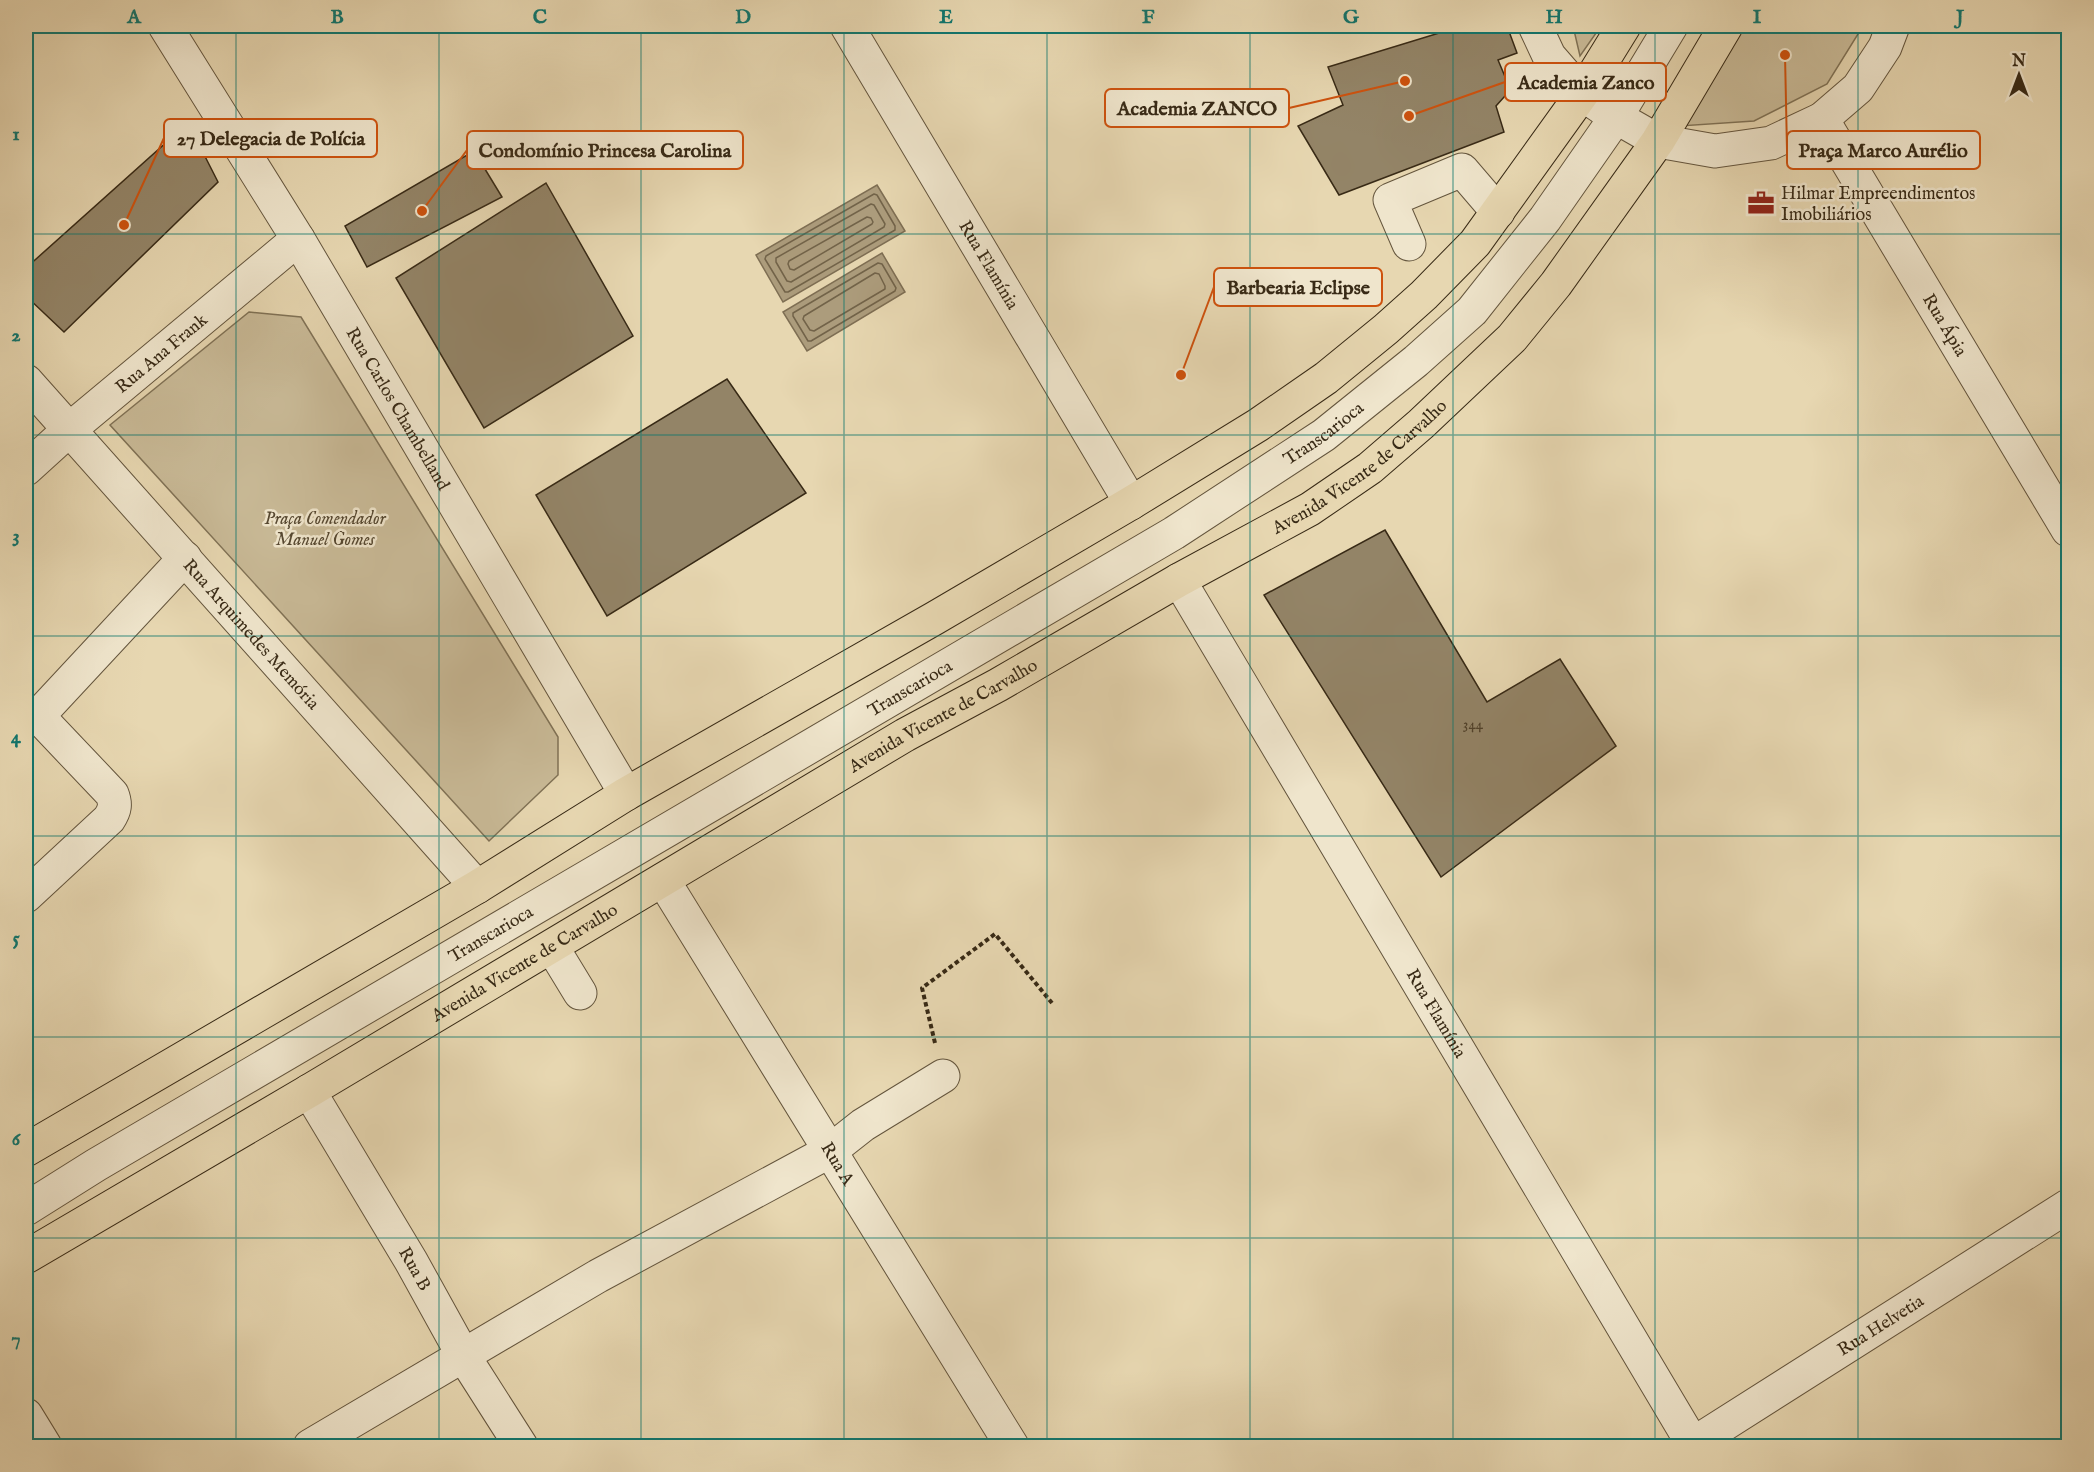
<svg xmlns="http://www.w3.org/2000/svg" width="2094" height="1472" viewBox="0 0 2094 1472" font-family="'IM FELL English',serif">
<rect width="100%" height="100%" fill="#e7d7b1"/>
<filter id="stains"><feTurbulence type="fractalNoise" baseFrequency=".00333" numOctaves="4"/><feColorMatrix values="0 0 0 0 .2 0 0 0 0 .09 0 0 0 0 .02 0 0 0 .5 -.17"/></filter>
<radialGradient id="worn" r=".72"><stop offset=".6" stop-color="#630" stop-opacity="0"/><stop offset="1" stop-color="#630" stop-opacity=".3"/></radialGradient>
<path fill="#c9ba97" stroke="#807256" stroke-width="1.5" d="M 1573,26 L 1601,26 L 1580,56 Z
M 1744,26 L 1863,26 L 1827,84 L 1754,121 L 1680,126 Z
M 249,312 L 301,317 L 558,737 L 558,775 L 489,841 L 110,425 Z"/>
<path fill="#ac9c7c" stroke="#7e6e53" stroke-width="1.5" d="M 877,185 L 905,231 L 783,302 L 756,255 Z
M 882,253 L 905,292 L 807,351 L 783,312 Z"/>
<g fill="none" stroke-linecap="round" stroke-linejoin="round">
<path stroke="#726349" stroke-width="1.5" d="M 874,194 L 877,195 L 895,226 L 895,230 L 788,292 L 785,292 L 765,259 L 766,256 Z
M 871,204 L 874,205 L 885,224 L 884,227 L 791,282 L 787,281 L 776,262 L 776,258 Z
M 867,217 L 871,218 L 873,222 L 872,224 L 794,270 L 790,269 L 788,264 L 789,261 Z
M 878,263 L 882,264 L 896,288 L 895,291 L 811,341 L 808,341 L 793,316 L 793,313 Z
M 875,273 L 879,274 L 885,286 L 885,289 L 814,331 L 810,330 L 803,319 L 804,316 Z"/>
</g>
<path fill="#938467" stroke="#382a16" stroke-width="1.5" d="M 1462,26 L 1507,26 L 1517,53 L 1498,60 L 1506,79 L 1505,96 L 1496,106 L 1504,132 L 1339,195 L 1298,126 L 1343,105 L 1328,67 Z
M 188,123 L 218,182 L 64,332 L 26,296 L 26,268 Z
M 474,151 L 502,197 L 367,267 L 345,226 Z
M 546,183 L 633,336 L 484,428 L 396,278 Z
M 727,379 L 806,493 L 607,616 L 536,495 Z
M 1385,530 L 1487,702 L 1560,659 L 1616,746 L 1441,877 L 1264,595 Z"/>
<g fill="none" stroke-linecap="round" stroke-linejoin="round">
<defs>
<g id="minor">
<path id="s1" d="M 165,26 L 298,239 L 626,794"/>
<path id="s2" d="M 847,26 L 1131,503"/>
<path d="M 1535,26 L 1549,56 L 1582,94 L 1616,117 L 1658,141 L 1715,151 L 1771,143 L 1822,119 L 1858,88 L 1885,47 L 1893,26"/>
<path id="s3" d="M 1822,119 L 2068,530"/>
<path d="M 1409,244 L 1390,200 L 1462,170 L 1498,212"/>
<path id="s4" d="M 26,381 L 477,887"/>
<path id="s5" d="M 26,469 L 70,429 L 298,239"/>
<path id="s6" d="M 1179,580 L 1694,1446"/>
<path id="s7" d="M 663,880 L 1012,1446"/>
<path d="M 26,896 L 109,819 C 115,810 116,804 112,794 L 38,716 L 185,558"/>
<path d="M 552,947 L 580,993"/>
<path id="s8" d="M 309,1091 L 411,1261 L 463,1355 L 521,1446"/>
<path id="s9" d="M 26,1209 L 96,1165 L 1174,533 L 1324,435 L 1416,361 L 1472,311 L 1545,219 L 1616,117 L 1671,26"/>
<path d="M 26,1415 L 45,1446"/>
<path id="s10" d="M 1693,1444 L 2068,1206"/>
<path d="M 310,1446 L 598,1276 L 830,1151 L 863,1125 L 943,1076"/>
</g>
<g id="major">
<path d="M 26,1150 L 477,887 L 626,794 L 935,618 L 1131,503 L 1258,425 L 1326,378 L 1386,329 L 1424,295 L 1475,243 L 1582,94 L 1624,26"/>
<path id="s11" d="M 26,1257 L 309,1091 L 905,735 L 998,685 L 1179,580 L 1310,509 L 1370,468 L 1421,424 L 1512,338 L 1556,284 L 1658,141 L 1726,26"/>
</g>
</defs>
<use href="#minor" stroke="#64553d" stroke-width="35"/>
<use href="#major" stroke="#382a16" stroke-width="35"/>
<path stroke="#382a16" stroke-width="4" stroke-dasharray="4.5 3" stroke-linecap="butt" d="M 935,1043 L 922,988 L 995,934 L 1052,1003"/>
<use href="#minor" stroke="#efe5cc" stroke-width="33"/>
<use href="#major" stroke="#e7d7b1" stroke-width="33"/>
</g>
<path fill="none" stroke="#0f766e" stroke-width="1.5" stroke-opacity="0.55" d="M 236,26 L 236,1446M 439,26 L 439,1446M 641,26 L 641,1446M 844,26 L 844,1446M 1047,26 L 1047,1446M 1250,26 L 1250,1446M 1453,26 L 1453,1446M 1655,26 L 1655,1446M 1858,26 L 1858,1446M 26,234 L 2068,234M 26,435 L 2068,435M 26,636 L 2068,636M 26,836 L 2068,836M 26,1037 L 2068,1037M 26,1238 L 2068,1238"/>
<defs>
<symbol id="office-bare" viewBox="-9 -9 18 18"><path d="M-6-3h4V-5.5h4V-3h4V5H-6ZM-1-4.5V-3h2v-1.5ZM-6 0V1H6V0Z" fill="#8f2418" stroke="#efe5cc" stroke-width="2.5" paint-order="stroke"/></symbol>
</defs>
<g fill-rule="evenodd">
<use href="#office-bare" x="1742" y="184" width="38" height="38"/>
</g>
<g text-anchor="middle" stroke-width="5" stroke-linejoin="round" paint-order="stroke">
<g font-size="15" fill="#4f402a">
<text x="1473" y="729">344</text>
</g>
<g font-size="18" fill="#382a16" stroke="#efe5cc" text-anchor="start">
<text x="1781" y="199">Hilmar Empreendimentos<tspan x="1781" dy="21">Imobiliários</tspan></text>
</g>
<g font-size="18" fill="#382a16" stroke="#efe5cc">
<text dy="6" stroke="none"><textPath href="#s2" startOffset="278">Rua Flamínia</textPath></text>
<text dy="6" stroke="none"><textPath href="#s3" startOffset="240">Rua Ápia</textPath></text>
<text dy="6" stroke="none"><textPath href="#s5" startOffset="178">Rua Ana Frank</textPath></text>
<text dy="6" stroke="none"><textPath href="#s1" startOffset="448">Rua Carlos Chambelland</textPath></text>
<text dy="6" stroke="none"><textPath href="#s9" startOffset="1512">Transcarioca</textPath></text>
<text dy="6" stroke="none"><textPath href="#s11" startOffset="1551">Avenida Vicente de Carvalho</textPath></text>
<text dy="6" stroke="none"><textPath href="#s4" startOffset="339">Rua Arquimedes Memória</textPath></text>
<text dy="6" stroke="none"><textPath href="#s9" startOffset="1026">Transcarioca</textPath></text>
<text dy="6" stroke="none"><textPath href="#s11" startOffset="1065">Avenida Vicente de Carvalho</textPath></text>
<text dy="6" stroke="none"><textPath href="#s9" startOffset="540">Transcarioca</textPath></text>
<text dy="6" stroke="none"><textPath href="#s11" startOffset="579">Avenida Vicente de Carvalho</textPath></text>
<text dy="6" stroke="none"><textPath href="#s6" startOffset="504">Rua Flamínia</textPath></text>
<text dy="6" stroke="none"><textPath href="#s7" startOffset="333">Rua A</textPath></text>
<text dy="6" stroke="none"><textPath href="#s8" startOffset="207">Rua B</textPath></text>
<text dy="6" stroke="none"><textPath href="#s10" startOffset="222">Rua Helvetia</textPath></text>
</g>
<g font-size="18" font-style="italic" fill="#554730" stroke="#efe5cc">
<text x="325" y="524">Praça Comendador<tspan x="325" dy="21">Manuel Gomes</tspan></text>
</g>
</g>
<path fill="none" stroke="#ce520e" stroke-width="2" d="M1409 116L1505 82M1405 81L1289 108M124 225L164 138M422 211L467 150M1785 55L1787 150M1181 375L1214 287"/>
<g fill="#ce520e" stroke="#efe5cc" stroke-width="2">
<circle cx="1409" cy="116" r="6"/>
<circle cx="1405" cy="81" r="6"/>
<circle cx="124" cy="225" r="6"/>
<circle cx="422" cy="211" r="6"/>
<circle cx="1785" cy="55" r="6"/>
<circle cx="1181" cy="375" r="6"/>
</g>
<g fill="#efe5cc" stroke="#ce520e" stroke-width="2">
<rect x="1505" y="63" width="161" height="38" rx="6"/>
<rect x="1105" y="89" width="184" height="38" rx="6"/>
<rect x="164" y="119" width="213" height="38" rx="6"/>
<rect x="467" y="131" width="276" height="38" rx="6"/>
<rect x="1787" y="131" width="193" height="38" rx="6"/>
<rect x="1214" y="268" width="168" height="38" rx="6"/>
</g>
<g font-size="20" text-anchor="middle" font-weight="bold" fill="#382a16">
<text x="1586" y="89">Academia Zanco</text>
<text x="1197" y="115">Academia ZANCO</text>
<text x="271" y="145">27 Delegacia de Polícia</text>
<text x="605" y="157">Condomínio Princesa Carolina</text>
<text x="1883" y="157">Praça Marco Aurélio</text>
<text x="1298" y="294">Barbearia Eclipse</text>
</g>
<rect width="2094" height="1472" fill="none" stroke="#e7d7b1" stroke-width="66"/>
<g transform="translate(2019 75)" stroke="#efe5cc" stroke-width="4.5" paint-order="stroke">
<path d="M0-4.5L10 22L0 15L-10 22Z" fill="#382a16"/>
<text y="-9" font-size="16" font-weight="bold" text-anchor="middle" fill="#382a16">N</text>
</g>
<rect x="33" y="33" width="2028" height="1406" fill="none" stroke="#0f766e" stroke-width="2"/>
<g font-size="20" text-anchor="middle" font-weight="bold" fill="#0f766e">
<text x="134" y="23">A</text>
<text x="337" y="23">B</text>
<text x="540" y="23">C</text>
<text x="743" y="23">D</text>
<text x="946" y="23">E</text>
<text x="1148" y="23">F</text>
<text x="1351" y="23">G</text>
<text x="1554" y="23">H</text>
<text x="1757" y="23">I</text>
<text x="1960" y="23">J</text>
<text x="16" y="140">1</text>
<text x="16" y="341">2</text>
<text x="16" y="542">3</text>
<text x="16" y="743">4</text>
<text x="16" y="944">5</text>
<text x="16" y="1145">6</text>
<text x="16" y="1345">7</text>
</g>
<rect width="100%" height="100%" filter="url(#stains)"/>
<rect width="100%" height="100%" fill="url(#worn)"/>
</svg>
